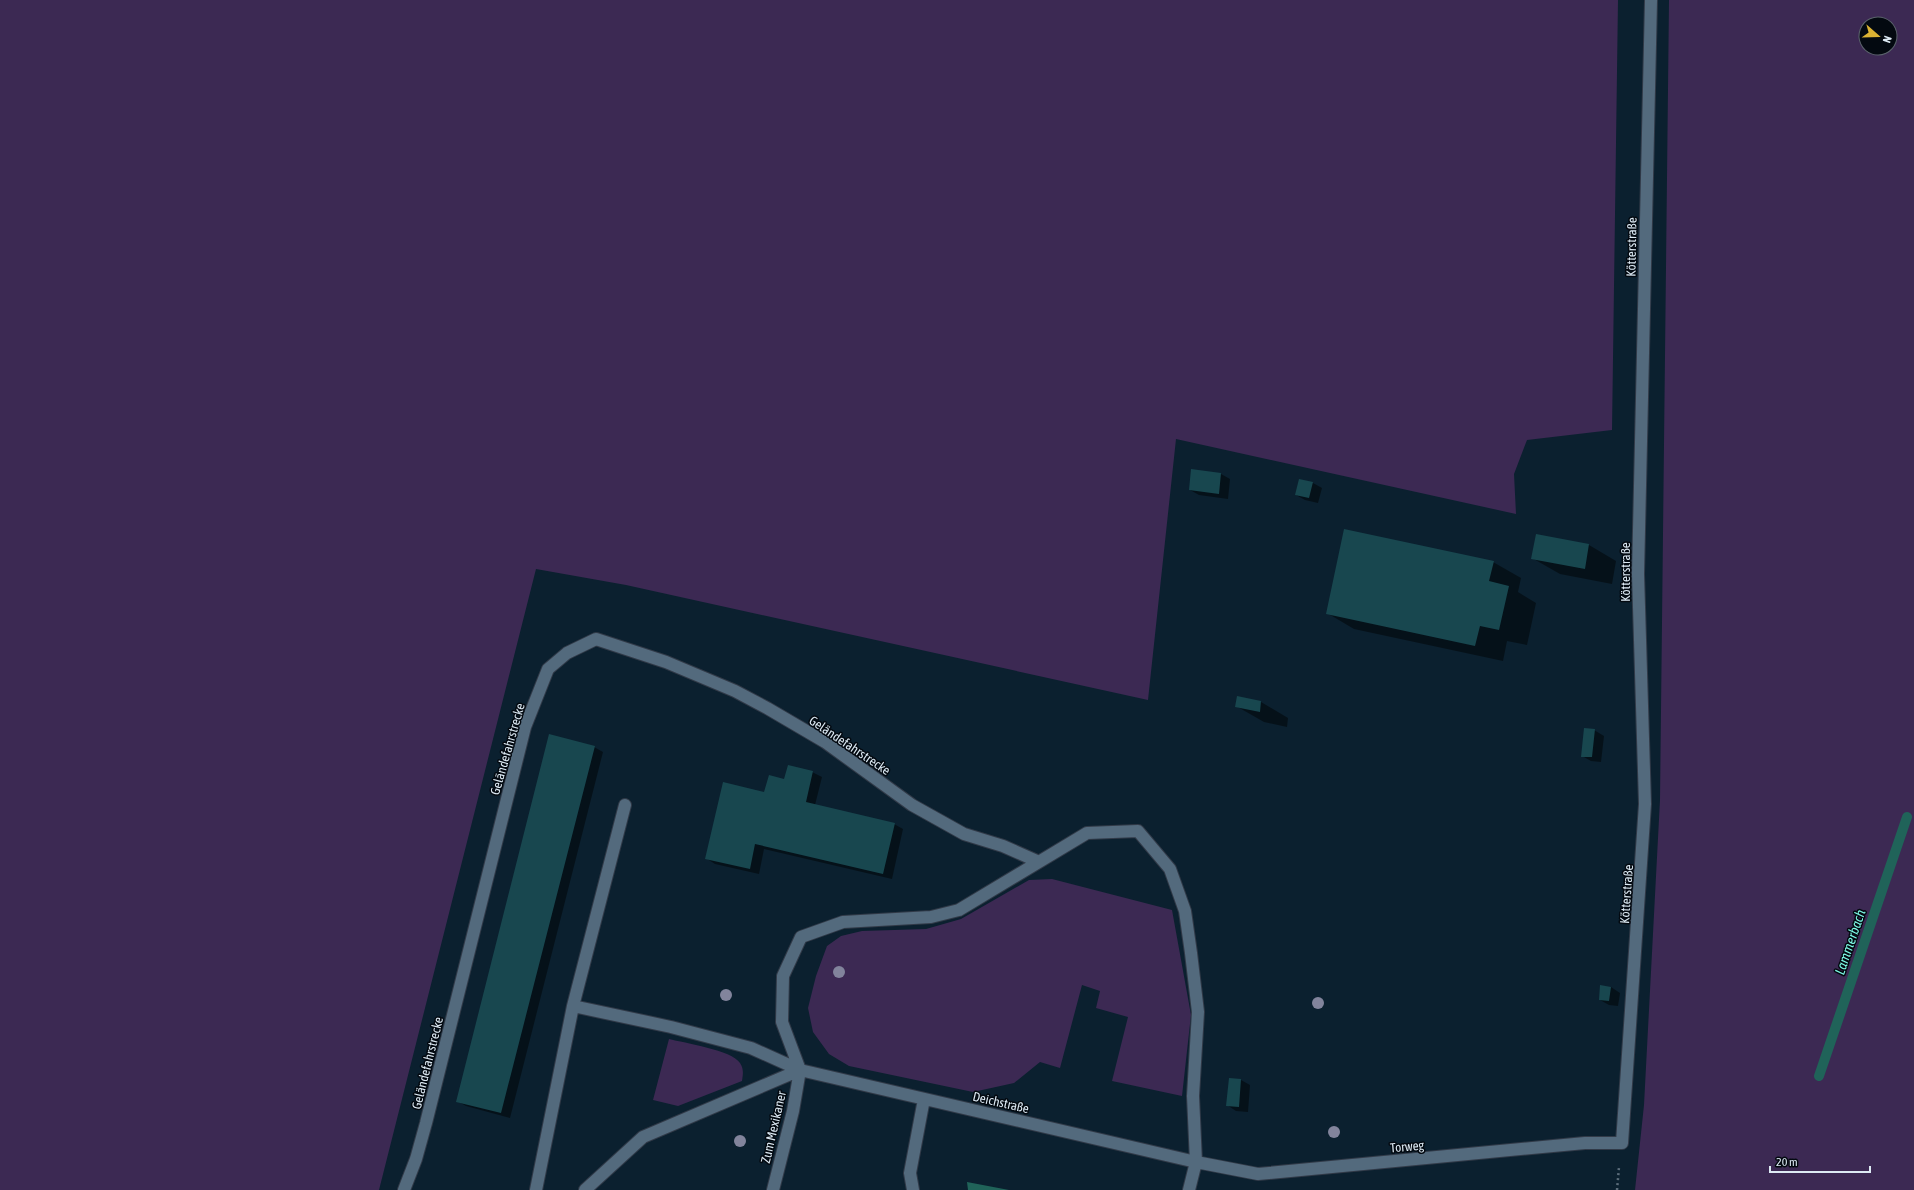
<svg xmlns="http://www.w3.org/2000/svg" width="1914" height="1190" viewBox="0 0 1914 1190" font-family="'Asap Condensed',sans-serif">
<rect width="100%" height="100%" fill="#0b202f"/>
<path fill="#3c2953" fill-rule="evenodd" d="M 0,0 L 1618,0 L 1612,430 L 1527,440 L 1514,474 L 1516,514 L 1176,439 L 1148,700 L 626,585 L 536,569 L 379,1190 L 0,1190 Z
M 1669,0 L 1914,0 L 1914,1190 L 1635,1190 L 1644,1105 L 1660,800 ZM 1866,24 L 1890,24 L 1890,48 L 1866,48 Z
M 1052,879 L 1172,910 L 1191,1015 L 1182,1096 L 1112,1081 L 1128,1017 L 1096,1008 L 1100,991 L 1082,985 L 1060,1068 L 1040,1062 L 1014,1083 L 973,1092 L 849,1066 L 829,1054 L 813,1032 L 808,1008 L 816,976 L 827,946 L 841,936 L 862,931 L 926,929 L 961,919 L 1029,880 Z
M 669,1039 C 684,1043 732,1050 740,1063 C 744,1069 743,1074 742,1081 L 678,1106 L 653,1100 Z"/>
<path fill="#206359" d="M 967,1182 L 1009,1190 L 968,1190 Z"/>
<path fill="#0007" d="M 1221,474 L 1230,479 L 1228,499 L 1199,495 L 1190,490 Z
M 1300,480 L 1313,483 L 1322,488 L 1318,503 L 1305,500 L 1296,495 Z
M 1589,545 L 1616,561 L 1612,584 L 1560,574 L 1532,558 Z
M 1493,562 L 1521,578 L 1518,592 L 1536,603 L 1527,645 L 1507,641 L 1503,661 L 1354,629 L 1327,613 Z
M 1261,702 L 1288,718 L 1287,727 L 1264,722 L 1236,706 Z
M 1594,730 L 1604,736 L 1601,762 L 1591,761 L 1582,756 Z
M 594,747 L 603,752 L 510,1118 L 466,1106 L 457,1101 Z
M 812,772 L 822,777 L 815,805 L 894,824 L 903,829 L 892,879 L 764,849 L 759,874 L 715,864 L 706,858 L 765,793 L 785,780 Z
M 1611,987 L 1620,993 L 1618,1006 L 1609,1005 L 1600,1000 Z
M 1241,1080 L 1250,1085 L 1248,1112 L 1236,1111 L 1227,1105 Z"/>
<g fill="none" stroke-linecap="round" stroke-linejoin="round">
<path stroke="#206359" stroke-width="10" d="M 1819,1076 L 1907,817"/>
</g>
<path fill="#18474f" d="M 1191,469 L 1221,473 L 1219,494 L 1189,490 Z
M 1299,479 L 1313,482 L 1309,498 L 1295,495 Z
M 1344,529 L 1494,561 L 1489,581 L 1509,586 L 1499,630 L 1480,626 L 1475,646 L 1326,614 Z
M 1536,534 L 1589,544 L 1585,569 L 1531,559 Z
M 1237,696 L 1261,701 L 1260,712 L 1235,707 Z
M 1584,728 L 1595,729 L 1592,757 L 1581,757 Z
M 549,734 L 595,746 L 501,1113 L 456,1102 Z
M 788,765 L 813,771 L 806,802 L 895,823 L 883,874 L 755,844 L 750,869 L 705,859 L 723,782 L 764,792 L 769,775 L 784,779 Z
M 1600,985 L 1611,987 L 1609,1001 L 1599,1000 Z
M 1229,1078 L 1241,1079 L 1239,1107 L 1226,1106 Z"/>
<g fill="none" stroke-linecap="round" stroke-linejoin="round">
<defs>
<path id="minor" d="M 573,1006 L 671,1027 L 751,1048 L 800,1070 L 1196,1162 L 1258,1174 L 1585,1143 L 1622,1143 L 1645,804 L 1638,574 L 1651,0
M 404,1190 L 416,1159 L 426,1123 L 525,727 L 548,669 L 567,653 L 596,639 L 666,662 L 735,691 L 767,708 L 825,742 L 912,805 L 964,834 L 1003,846 L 1039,862
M 536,1190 L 573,1006 L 625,805
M 585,1190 L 643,1137 L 800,1070
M 773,1190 L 793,1111 L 800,1070 L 782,1022 L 783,976 L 801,937 L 843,922 L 931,917 L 959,910 L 1087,833 L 1138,831 L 1170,869 L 1185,911 L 1191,953 L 1198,1012 L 1193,1096 L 1196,1162 L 1189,1190
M 913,1190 L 910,1173 L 924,1099"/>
</defs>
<use href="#minor" stroke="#313a48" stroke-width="14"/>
<path stroke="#5b6c7a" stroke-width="2.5" stroke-dasharray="2 3" stroke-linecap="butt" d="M 1617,1190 L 1619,1167"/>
<use href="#minor" stroke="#536a7d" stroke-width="12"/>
</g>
<g fill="#82849c">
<circle cx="839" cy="972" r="6"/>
<circle cx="726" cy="995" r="6"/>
<circle cx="1318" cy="1003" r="6"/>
<circle cx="1334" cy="1132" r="6"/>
<circle cx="740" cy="1141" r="6"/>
</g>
<g text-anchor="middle" stroke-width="3" stroke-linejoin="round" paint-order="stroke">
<g font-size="13" fill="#ddeaf4" stroke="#030910">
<text transform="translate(1631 247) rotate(-89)" y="5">Kötterstraße</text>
<text transform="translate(1625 572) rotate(-90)" y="5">Kötterstraße</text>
<text transform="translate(850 745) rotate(34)" y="5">Geländefahrstrecke</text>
<text transform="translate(507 749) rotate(-74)" y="5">Geländefahrstrecke</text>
<text transform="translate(1626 894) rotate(-86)" y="5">Kötterstraße</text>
<text transform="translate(427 1063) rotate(-76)" y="5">Geländefahrstrecke</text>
<text transform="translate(1001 1102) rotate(13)" y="5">Deichstraße</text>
<text transform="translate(773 1127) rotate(-77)" y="5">Zum Mexikaner</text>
<text transform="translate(1407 1146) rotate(-5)" y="5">Torweg</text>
</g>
<g font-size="14" font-style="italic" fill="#7efbe7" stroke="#030910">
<text transform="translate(1850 942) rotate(-71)" y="5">Lammerbach</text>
</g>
</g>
<g transform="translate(1878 36) rotate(110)"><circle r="19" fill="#030910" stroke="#5a636b"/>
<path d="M0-3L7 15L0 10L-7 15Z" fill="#dbb233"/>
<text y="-6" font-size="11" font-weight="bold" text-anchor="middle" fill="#ddeaf4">N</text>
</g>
<path d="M1770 1166v6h100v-6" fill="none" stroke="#ddeaf4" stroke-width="2"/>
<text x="1776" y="1166" font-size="12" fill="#ddeaf4" stroke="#030910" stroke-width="3" paint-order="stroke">20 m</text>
</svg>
